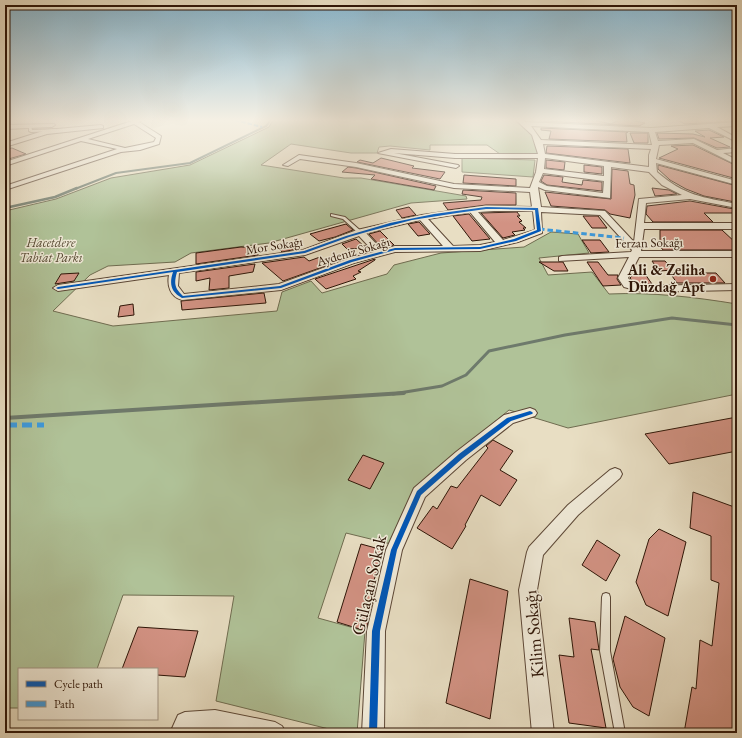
<svg xmlns="http://www.w3.org/2000/svg" width="742" height="738" viewBox="0 0 742 738" font-family="'EB Garamond',serif">
<rect width="100%" height="100%" fill="#e8dec3"/>
<filter id="stains"><feTurbulence type="fractalNoise" baseFrequency=".005" numOctaves="4"/><feColorMatrix values="0 0 0 0 .2 0 0 0 0 .09 0 0 0 0 .02 0 0 0 .5 -.17"/></filter>
<radialGradient id="worn" r=".72"><stop offset=".6" stop-color="#630" stop-opacity="0"/><stop offset="1" stop-color="#630" stop-opacity=".3"/></radialGradient>
<path fill="#b0c298" stroke="#6f6c50" d="M 273,120 L 514,120 L 537,139 L 539,154 L 500,154 L 487,145 L 430,145 L 430,150 L 390,146 L 379,147 L 377,153 L 351,153 L 291,144 L 261,165 L 344,178 L 361,178 L 466,196 L 467,199 L 411,203 L 269,243 L 191,253 L 175,262 L 108,266 L 90,275 L 53,311 L 113,326 L 277,311 L 282,292 L 311,281 L 322,293 L 387,274 L 394,265 L 441,253 L 524,247 L 551,232 L 578,234 L 589,253 L 539,258 L 548,275 L 592,272 L 609,294 C 652,292 694,297 737,304 L 737,394 L 568,428 L 509,410 L 416,488 L 395,545 L 346,533 L 318,618 L 365,631 L 357,733 L 345,733 L 216,701 L 234,596 L 123,595 L 97,669 L 19,669 L 19,708 L 5,708 L 5,211 L 56,199 L 111,178 L 190,165 L 269,127 Z
M 462,158 L 535,160 L 533,177 L 462,172 Z"/>
<g fill="none" stroke-linecap="round" stroke-linejoin="round">
<path stroke="#6e7a6c" stroke-width="2" d="M 75,189 L 116,173 L 190,163 L 266,126 L 271,120"/>
<path stroke="#6e7a6c" stroke-width="2.5" d="M 5,208 L 55,197 L 77,188"/>
<path stroke="#6e7a6c" stroke-width="3" d="M 393,394 L 442,386 L 466,375 L 489,351 L 565,335 L 672,318 L 737,325"/>
<path stroke="#6e7a6c" stroke-width="4" d="M 5,418 L 404,393"/>
</g>
<path fill="#d29283" stroke="#2e1507" d="M 541,120 L 593,120 L 611,124 L 619,120 L 631,120 L 645,123 L 639,126 L 541,121 Z
M 677,120 L 737,120 L 737,121 L 685,124 Z
M 541,128 L 628,132 L 626,133 L 627,142 L 549,139 L 551,131 L 541,130 Z
M 709,130 L 724,137 L 710,138 L 730,147 L 717,148 L 694,138 L 659,139 L 657,133 L 693,134 L 705,137 L 695,131 Z
M 630,133 L 648,133 L 648,143 L 634,143 Z
M 693,145 L 737,166 L 737,179 L 659,158 L 678,149 L 671,146 Z
M 547,146 L 628,149 L 630,163 L 546,153 Z
M 12,148 L 26,154 L 5,160 L 5,149 Z
M 381,158 L 414,166 L 412,168 L 445,172 L 440,179 L 357,162 L 360,160 L 373,163 Z
M 546,160 L 565,162 L 564,170 L 546,168 Z
M 584,165 L 602,167 L 602,174 L 584,172 Z
M 658,165 L 737,186 L 735,202 L 704,196 L 686,189 L 670,180 L 658,169 Z
M 348,167 L 356,168 L 436,186 L 434,190 L 371,179 L 375,175 L 342,172 Z
M 612,169 L 628,171 L 630,184 L 634,185 L 635,195 L 630,218 L 610,214 L 605,210 L 551,206 L 545,192 L 611,199 Z
M 464,175 L 516,179 L 516,186 L 463,183 Z
M 544,175 L 563,177 L 562,182 L 582,185 L 583,180 L 602,182 L 602,191 L 547,185 L 541,181 Z
M 652,188 L 669,190 L 677,194 L 655,196 Z
M 463,190 L 516,193 L 516,205 L 486,205 L 448,210 L 443,203 L 481,200 L 482,197 L 462,194 Z
M 690,201 L 734,209 L 733,213 L 704,213 L 713,222 L 653,222 L 646,214 L 647,206 Z
M 409,207 L 416,215 L 402,218 L 396,210 Z
M 517,212 L 520,216 L 517,216 L 522,221 L 519,222 L 526,228 L 523,228 L 525,230 L 512,232 L 515,235 L 503,238 L 481,213 Z
M 469,214 L 490,239 L 472,241 L 453,216 Z
M 583,216 L 598,216 L 607,228 L 592,228 Z
M 419,222 L 430,234 L 418,236 L 408,224 Z
M 346,224 L 353,230 L 335,237 L 319,241 L 310,234 Z
M 660,230 L 722,230 L 737,244 L 737,250 L 663,250 L 660,246 Z
M 380,231 L 394,245 L 381,247 L 369,234 Z
M 356,239 L 365,247 L 365,245 L 368,248 L 347,249 L 342,244 Z
M 582,240 L 600,240 L 609,252 L 591,253 Z
M 289,242 L 297,249 L 282,252 L 276,245 Z
M 241,247 L 257,248 L 258,255 L 196,264 L 196,253 Z
M 304,257 L 309,261 L 320,257 L 331,264 L 283,281 L 262,263 Z
M 375,259 L 375,260 L 358,271 L 361,272 L 353,276 L 356,279 L 326,289 L 315,279 Z
M 652,261 L 665,261 L 673,270 L 659,271 Z
M 539,262 L 563,262 L 568,271 L 554,271 Z
M 587,262 L 598,262 L 608,275 L 618,275 L 617,279 L 621,285 L 603,286 Z
M 255,264 L 253,272 L 229,276 L 229,288 L 209,290 L 210,278 L 196,281 L 196,272 Z
M 79,273 L 74,281 L 55,284 L 61,274 Z
M 670,273 L 716,273 L 725,283 L 677,283 Z
M 632,274 L 645,274 L 652,284 L 642,284 L 633,282 L 630,278 L 633,275 Z
M 264,293 L 266,303 L 182,310 L 181,301 Z
M 133,304 L 134,315 L 118,317 L 120,306 Z
M 737,417 L 737,451 L 669,464 L 645,434 Z
M 493,440 L 513,451 L 500,470 L 517,480 L 500,506 L 481,495 L 465,525 L 466,526 L 452,549 L 417,528 L 433,506 L 437,509 L 451,486 L 457,488 L 488,448 L 486,446 Z
M 363,455 L 384,463 L 370,489 L 348,480 Z
M 693,492 L 737,508 L 737,701 L 733,733 L 684,733 L 692,687 L 696,689 L 700,640 L 712,646 L 719,583 L 711,580 L 711,536 L 690,528 Z
M 659,529 L 686,542 L 668,616 L 646,605 L 636,582 L 649,539 Z
M 597,540 L 620,555 L 606,581 L 582,565 Z
M 361,544 L 383,550 L 372,587 L 376,588 L 366,631 L 337,622 Z
M 470,579 L 508,591 L 490,719 L 446,703 Z
M 625,616 L 665,638 L 649,716 L 633,707 L 620,687 L 613,659 Z
M 569,618 L 595,622 L 599,650 L 591,649 L 606,728 L 569,723 L 559,655 L 574,657 Z
M 138,627 L 198,631 L 185,677 L 157,675 L 157,669 L 122,669 Z"/>
<g fill="none" stroke-linecap="round" stroke-linejoin="round">
<defs>
<path id="lane" d="M 30,125 L 31,126 L 32,130 L 60,129 L 62,130 L 60,131 L 31,132 L 29,131 L 29,126 Z
M 331,214 L 345,217 L 362,232 L 358,233 L 343,219 L 331,216 Z
M 606,593 L 609,594 L 610,597 L 610,651 L 625,733 L 615,733 L 600,651 L 602,597 L 603,594 Z"/>
<path id="street" d="M 135,120 L 142,120 L 139,122 L 161,136 L 159,144 L 140,150 L 121,152 L 5,190 L 5,186 L 117,149 L 81,141 L 5,166 L 5,162 ZM 134,124 L 156,138 L 154,142 L 125,148 L 88,139 Z
M 516,120 L 522,120 L 526,122 L 651,128 L 737,122 L 737,126 L 717,127 L 737,138 L 737,142 L 709,128 L 655,132 L 658,141 L 694,139 L 717,150 L 737,148 L 737,152 L 723,153 L 737,160 L 737,165 L 693,143 L 659,145 L 656,159 L 737,181 L 737,185 L 656,163 L 657,172 C 685,196 702,197 737,204 L 737,208 L 690,199 L 646,203 L 644,223 L 737,223 L 737,229 L 644,229 L 641,251 L 737,251 L 737,257 L 639,257 L 628,278 L 632,283 L 642,286 L 737,284 L 737,290 L 642,292 L 624,287 L 618,278 L 629,257 L 559,261 L 559,257 L 562,256 L 631,252 L 632,250 L 600,215 L 541,212 L 542,233 L 518,242 L 480,251 L 395,252 L 354,263 L 281,290 L 182,300 C 170,297 167,285 169,275 L 58,291 L 53,288 L 58,285 L 303,250 L 357,230 L 422,215 L 486,206 L 532,207 L 530,192 L 454,188 L 356,167 L 300,159 L 288,166 L 283,165 L 299,155 L 356,163 L 454,184 L 530,188 L 536,172 L 538,158 L 455,158 L 394,153 L 458,165 L 459,166 L 456,168 L 378,153 L 391,149 L 455,154 L 538,154 L 532,135 ZM 531,126 L 649,132 L 652,145 L 541,140 ZM 543,144 L 651,149 L 649,155 L 649,167 L 545,154 ZM 545,158 L 604,166 L 604,176 L 544,169 ZM 611,167 L 649,172 L 662,185 L 682,195 L 639,199 L 634,242 L 605,211 L 541,207 L 538,187 L 545,190 L 610,198 ZM 543,173 L 604,181 L 603,193 L 547,186 L 539,182 ZM 494,211 L 533,211 L 535,230 L 503,240 L 478,212 ZM 470,212 L 495,242 L 480,245 L 453,246 L 428,219 ZM 420,220 L 443,246 L 395,246 L 382,250 L 366,233 ZM 359,236 L 374,252 L 348,259 L 279,284 L 184,294 L 178,286 L 179,273 L 305,255 Z
M 54,124 L 55,125 L 52,127 L 5,129 L 5,125 Z
M 101,125 L 103,126 L 103,128 L 47,134 L 5,147 L 5,143 L 46,130 Z
M 530,408 L 535,410 L 537,413 L 535,416 L 513,423 L 466,460 L 425,497 L 402,550 L 385,631 L 384,733 L 362,733 L 367,631 L 386,550 L 414,488 L 456,452 L 504,415 Z
M 615,468 L 620,470 L 622,474 L 620,478 L 578,515 L 543,555 L 537,590 L 554,733 L 532,733 L 519,590 L 527,552 L 529,547 L 568,505 L 610,470 Z
M 215,710 L 275,722 L 282,726 L 286,733 L 227,733 L 215,730 L 170,733 L 178,715 L 185,712 Z"/>
</defs>
<use href="#lane" stroke="#5c4736" stroke-width="2"/>
<use href="#street" stroke="#5c4736" stroke-width="2"/>
<use href="#lane" fill="#f0ead8" fill-rule="evenodd"/>
<use href="#street" fill="#f0ead8" fill-rule="evenodd"/>
<path stroke="#3d9add" stroke-width="2" stroke-dasharray="4.5 2" stroke-linecap="butt" d="M 235,120 L 262,127"/>
<path stroke="#3d9add" stroke-width="3" stroke-dasharray="5.5 3" stroke-linecap="butt" d="M 539,229 L 624,238"/>
<path stroke="#3d9add" stroke-width="5" stroke-dasharray="10 5" stroke-linecap="butt" d="M 7,425 L 44,425"/>
<defs>
<path id="cycleway" d="M 486,207 L 538,208 L 541,231 L 516,241 L 480,249 L 395,250 L 352,262 L 281,288 L 182,298 C 171,292 169,284 173,272 L 58,289 L 56,288 L 58,287 L 304,251 L 346,236 L 390,223 L 434,214 ZM 501,209 L 535,210 L 537,230 L 514,239 L 480,247 L 395,248 L 350,260 L 280,286 L 183,296 C 174,288 174,283 177,272 L 305,253 L 349,237 L 370,231 L 412,220 L 457,213 L 486,209 Z
M 530,411 L 532,412 L 533,413 L 532,414 L 511,421 L 463,458 L 421,495 L 397,550 L 380,631 L 377,733 L 369,733 L 372,631 L 391,550 L 417,491 L 459,454 L 507,418 Z"/>
</defs>
<use href="#cycleway" stroke="#f0ead8" stroke-width="3"/>
<use href="#cycleway" fill="#0057b8" fill-rule="evenodd"/>
</g>
<linearGradient id="sky" x2="0" y2="1"><stop stop-color="#88b8d1"/><stop offset="0.54" stop-color="#f5f0e4"/><stop offset="1" stop-color="#f5f0e4" stop-opacity="0"/></linearGradient>
<rect width="742" height="223" fill="url(#sky)"/>
<circle fill="#8f2418" stroke="#f0ead8" stroke-width="1.5" cx="713" cy="279" r="4"/>
<g text-anchor="middle" stroke-width="3" stroke-linejoin="round" paint-order="stroke">
<g font-size="13" font-style="italic" fill="#554932" stroke="#f0ead8">
<text x="51" y="247">Hacetdere<tspan x="51" dy="15">Tabiat Parkı</tspan></text>
</g>
<g font-size="13" fill="#2e1507" stroke="#f0ead8">
<text transform="translate(649 242) rotate(-1)" y="5">Ferzan Sokağı</text>
<text transform="translate(274 245) rotate(-9)" y="5">Mor Sokağı</text>
<text transform="translate(353 251) rotate(-16)" y="5">Aydeniz Sokağı</text>
</g>
<g font-size="15" font-weight="bold" fill="#2e1507" stroke="#f0ead8" text-anchor="end">
<text x="705" y="275">Ali &amp; Zeliha<tspan x="705" dy="17">Düzdağ Apt</tspan></text>
</g>
<g font-size="18" fill="#2e1507" stroke="#f0ead8">
<text transform="translate(369 585) rotate(-77)" y="6">Gülaçan Sokak</text>
<text transform="translate(534 634) rotate(-95)" y="6">Kilim Sokağı</text>
</g>
</g>
<rect width="742" height="738" fill="none" stroke="#e8dec3" stroke-width="20"/>
<rect x="6" y="6" width="730" height="726" fill="none" stroke="#2e1507" stroke-width="2"/>
<rect x="10" y="10" width="722" height="718" fill="none" stroke="#2e1507"/>
<rect x="18" y="668" width="140" height="52" fill="#f0ead8" stroke="#a29584"/>
<rect x="26" y="681" width="20" height="6" fill="#0057b8" stroke="#a29584"/>
<text x="54" y="688" font-size="12" fill="#2e1507">Cycle path</text>
<rect x="26" y="701" width="20" height="6" fill="#3d9add" stroke="#a29584"/>
<text x="54" y="708" font-size="12" fill="#2e1507">Path</text>
<rect width="100%" height="100%" filter="url(#stains)"/>
<rect width="100%" height="100%" fill="url(#worn)"/>
</svg>
